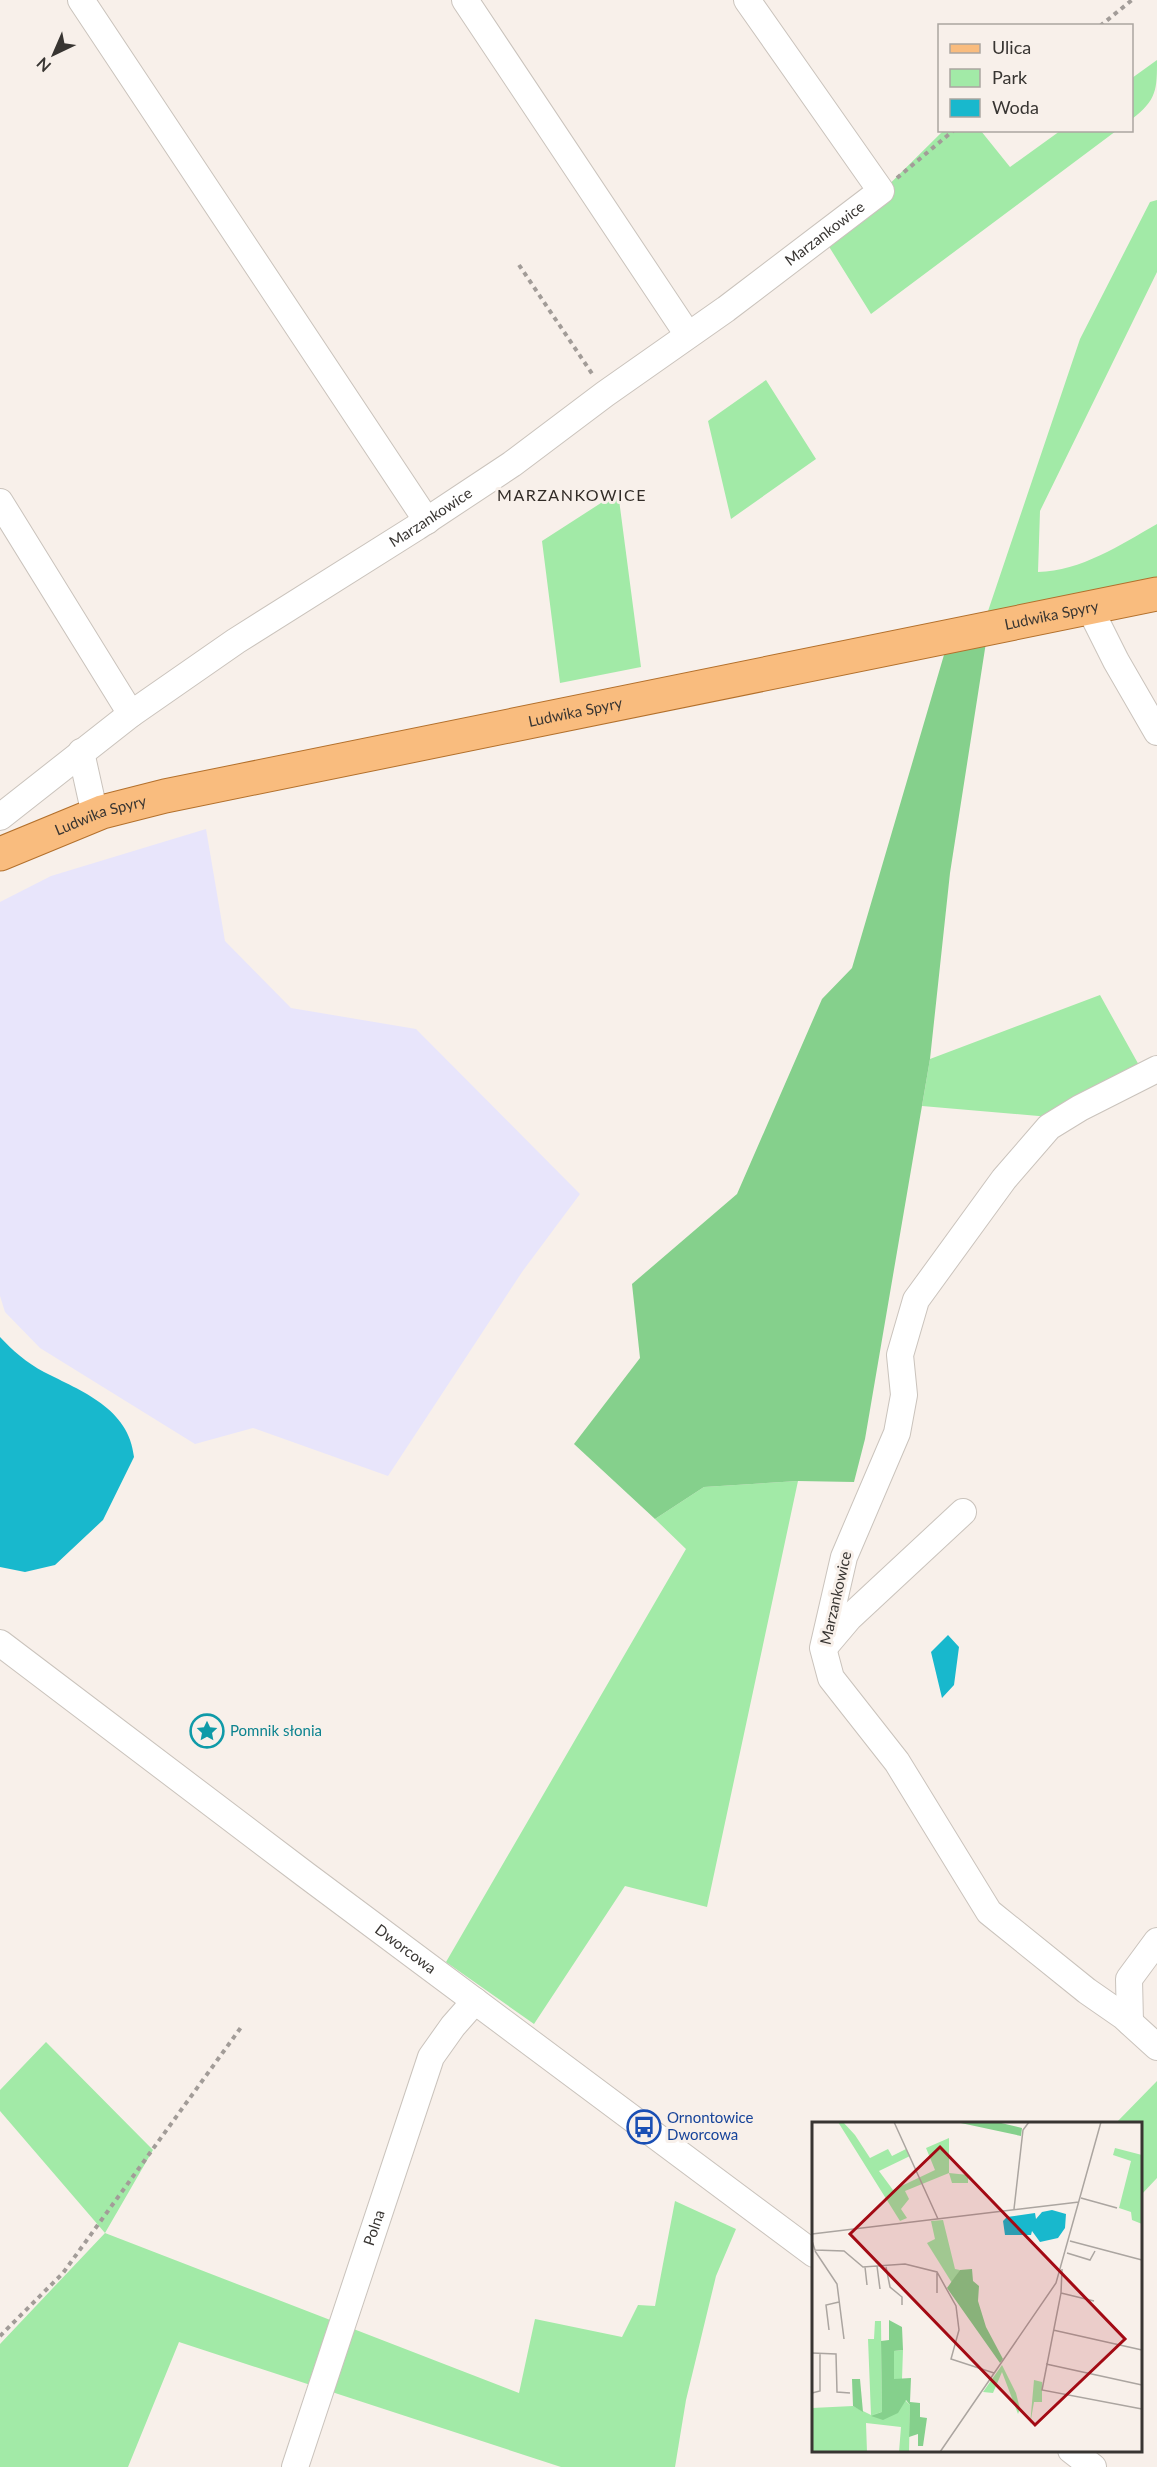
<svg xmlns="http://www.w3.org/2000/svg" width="1157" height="2467" viewBox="0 0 1157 2467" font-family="Lato,sans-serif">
<rect width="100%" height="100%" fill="#f8f0ea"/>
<path fill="#e8e5fb" d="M 206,829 L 225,941 L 291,1008 L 416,1029 L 580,1194 L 522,1272 L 388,1476 L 253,1428 L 195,1444 L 40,1348 L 5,1312 L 0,1296 L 0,902 L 51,876 Z"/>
<path fill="#a2eaa7" d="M 1157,60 C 1157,89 1157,100 1132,119 L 1132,78 Z
M 943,131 L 981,131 L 1010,167 L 1060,131 L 1116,131 L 871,314 L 828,245 Z
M 1157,200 L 1157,272 L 1040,511 L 1038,572 C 1081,571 1120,545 1157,524 L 1157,582 L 986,617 L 1080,339 L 1150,202 Z
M 766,380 L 816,459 L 731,519 L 708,421 Z
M 618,492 L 641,667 L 560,683 L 542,541 Z
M 1100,995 L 1140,1067 L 1050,1117 L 922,1106 L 930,1059 Z
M 798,1481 L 707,1907 L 625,1886 L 534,2024 L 446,1962 L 686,1549 L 655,1519 L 704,1487 Z
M 46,2042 L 153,2150 L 105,2233 L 519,2393 L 535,2319 L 622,2337 L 638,2305 L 655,2306 L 675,2201 L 736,2229 L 716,2276 L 686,2400 L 675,2467 L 561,2467 L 179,2342 L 128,2467 L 0,2467 L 0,2344 L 105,2233 L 0,2111 L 0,2090 Z
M 1157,2081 L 1157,2178 L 1141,2195 L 1140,2124 L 1116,2123 Z"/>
<path fill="#85d08c" d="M 987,636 L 950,873 L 930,1059 L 865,1439 L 854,1482 L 798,1481 L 704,1487 L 655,1519 L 574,1444 L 640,1358 L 632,1284 L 737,1194 L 822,999 L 852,968 L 946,648 Z"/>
<path fill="#18b8cd" d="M 0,1337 C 12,1350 27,1363 44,1372 C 81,1391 129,1408 134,1457 L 103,1520 L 55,1565 L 25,1572 L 0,1567 Z
M 948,1635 L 959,1647 L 954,1685 L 942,1698 L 931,1652 Z"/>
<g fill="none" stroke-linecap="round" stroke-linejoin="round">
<defs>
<g id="minor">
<path d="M 81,0 L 427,521"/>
<path d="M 465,0 L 688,335"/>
<path d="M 0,502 L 131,714"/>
<path d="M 1089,607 L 1116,661 L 1157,732"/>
<path d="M 81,752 L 95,815"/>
<path id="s1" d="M 0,817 L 131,714 L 236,641 L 417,527 L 512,464 L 605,394 L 726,309 L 881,191 L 747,0"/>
<path d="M 1157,1069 L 1080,1108 L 1049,1127 L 1004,1179 L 916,1300 L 900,1355 L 904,1395 L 897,1433 L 844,1557 L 823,1648 L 831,1678 L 897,1762 L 989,1912 L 1087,1991 L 1123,2016 L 1157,2047"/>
<path id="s2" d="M 0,1643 L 306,1875 L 814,2254"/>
<path d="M 827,1644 L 849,1618 L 963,1512"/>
<path d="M 1130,2022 L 1129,1979 L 1157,1941"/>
<path d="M 1071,2450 L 1093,2467"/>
<path id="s3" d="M 295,2467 L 431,2057 L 453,2026 L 475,2001"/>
</g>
<g id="major">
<path id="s4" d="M 0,854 L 102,812 L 165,796 L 1157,594"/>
</g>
</defs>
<use href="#minor" stroke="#cac3bc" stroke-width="28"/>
<use href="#major" stroke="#b3702c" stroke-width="35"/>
<path stroke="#a29c98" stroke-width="4" stroke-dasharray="4.5 4.5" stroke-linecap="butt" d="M 1100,26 L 1132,0
M 897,178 L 954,130
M 519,265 L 593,375
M 0,2336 L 63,2273 L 242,2026"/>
<use href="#minor" stroke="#fff" stroke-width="26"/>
<use href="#major" stroke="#f9bc7e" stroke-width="33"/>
</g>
<defs>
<symbol id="sight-ring" viewBox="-11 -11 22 22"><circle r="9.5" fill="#f8f0ea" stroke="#0f9aa8" stroke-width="1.5"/><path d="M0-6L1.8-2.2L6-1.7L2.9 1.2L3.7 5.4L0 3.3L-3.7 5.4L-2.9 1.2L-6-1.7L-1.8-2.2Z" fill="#0f9aa8"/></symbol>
<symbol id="bus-ring" viewBox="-11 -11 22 22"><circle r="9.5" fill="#f8f0ea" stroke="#1a4fb4" stroke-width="1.5"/><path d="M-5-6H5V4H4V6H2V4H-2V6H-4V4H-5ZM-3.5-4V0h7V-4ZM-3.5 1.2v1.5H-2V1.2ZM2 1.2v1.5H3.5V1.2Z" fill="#1a4fb4"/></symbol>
</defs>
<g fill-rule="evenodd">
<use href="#sight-ring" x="188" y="1712" width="38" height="38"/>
<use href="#bus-ring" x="625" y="2108" width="38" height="38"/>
</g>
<g text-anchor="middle" stroke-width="6" stroke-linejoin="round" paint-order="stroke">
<g font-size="15" fill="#383532" stroke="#f8f0ea">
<text dy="5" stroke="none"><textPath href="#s1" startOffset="1011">Marzankowice</textPath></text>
<text dy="5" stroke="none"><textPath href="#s1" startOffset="525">Marzankowice</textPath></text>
<text dy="5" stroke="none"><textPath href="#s4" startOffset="1080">Ludwika Spyry</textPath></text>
<text dy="5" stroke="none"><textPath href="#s4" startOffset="594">Ludwika Spyry</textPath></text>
<text dy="5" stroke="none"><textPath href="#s4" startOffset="108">Ludwika Spyry</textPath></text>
<text transform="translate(836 1598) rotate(-77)" y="5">Marzankowice</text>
<text dy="5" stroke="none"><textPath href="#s2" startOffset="508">Dworcowa</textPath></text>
<text dy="5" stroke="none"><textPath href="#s3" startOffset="252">Polna</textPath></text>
</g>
<g font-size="15" fill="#0d838f" stroke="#f8f0ea" text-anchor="start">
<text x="230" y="1736">Pomnik słonia</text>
</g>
<g font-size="15" fill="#164399" stroke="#f8f0ea" text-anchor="start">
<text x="667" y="2123">Ornontowice<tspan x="667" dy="17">Dworcowa</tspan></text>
</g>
<g font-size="16" letter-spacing="1.5" fill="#322c27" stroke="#f8f0ea">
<text x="572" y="501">MARZANKOWICE</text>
</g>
</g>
<g transform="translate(812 2122)">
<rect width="330" height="330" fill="#f8f0ea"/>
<path d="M 26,0 L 31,0 L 43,13 L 58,36 L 76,27 L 80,34 L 94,27 L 98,34 L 67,49 L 81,68 L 123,48 L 114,26 L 137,16 L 137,51 L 156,53 L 156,61 L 140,61 L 137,51 L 93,69 L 97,77 L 89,87 L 95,96 L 88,99 ZM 303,26 L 330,33 L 330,102 L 320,98 L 319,90 L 307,86 L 319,39 L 301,33 ZM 131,98 L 143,147 L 148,148 L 140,161 L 115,121 L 123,117 L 119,99 ZM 63,199 L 69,199 L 70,290 L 60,293 L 86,286 L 93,278 L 98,283 L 97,330 L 87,330 L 89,305 L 54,301 L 55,330 L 0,330 L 0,286 L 41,284 L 59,293 L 56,217 L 62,217 ZM 91,228 L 90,257 L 82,257 L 82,229 ZM 190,243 L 204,271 L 208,287 L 206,292 L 190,250 L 181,271 L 171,270 ZM 222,258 L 230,260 L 230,280 L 222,280 L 218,303 Z" fill="#a2eaa7"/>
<path d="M 144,0 L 185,0 L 210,6 L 209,14 ZM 160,147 L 161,159 L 167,164 L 166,179 L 174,205 L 191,237 L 188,241 L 135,166 L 148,148 ZM 77,198 L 90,205 L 91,228 L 82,229 L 82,257 L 99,256 L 98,280 L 108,281 L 108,295 L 115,296 L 111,324 L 106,324 L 106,312 L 97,315 L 98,283 L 94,278 L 86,291 L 71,298 L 59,294 L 70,290 L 69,219 L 77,218 ZM 40,257 L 48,257 L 51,290 L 41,284 Z" fill="#85d08c"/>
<path d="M 240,88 L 254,92 L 253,106 L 246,116 L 228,120 L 220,109 L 219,113 L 193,113 L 191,99 L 195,95 L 223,91 L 224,97 L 230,90 Z" fill="#18b8cd"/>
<path fill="none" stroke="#aba5a0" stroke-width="1.5" d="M 82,0 L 126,97M 269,76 L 305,86M 202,87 L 211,8 L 217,0M 0,112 L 267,80M 0,119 L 3,128 L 32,129 L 51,145 L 93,142 L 125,150 L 144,184 L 147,208 L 139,237 L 182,251M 258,119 L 330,138M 3,129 L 25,162 L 32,217M 255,131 L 278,138 L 283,129M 65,144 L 68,167M 53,145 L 55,163M 74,145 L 78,165 L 90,175 L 90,183M 250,147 L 249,171 L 230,268 L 330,287M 125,171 L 125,151M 249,171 L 282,179M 17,208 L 14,183 L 27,180M 241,208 L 330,228M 0,231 L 24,232 L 25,270 L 38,271M 234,242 L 330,263M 0,271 L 8,269 L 8,231M 128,330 L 244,161 L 289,0"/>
<path fill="#a30a14" fill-opacity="0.15" stroke="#a30a14" stroke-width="3" d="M 128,25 L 313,217 L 223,303 L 38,112 Z"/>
<rect width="330" height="330" fill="none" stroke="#383532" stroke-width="3"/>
</g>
<rect x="938" y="24" width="195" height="108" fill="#f8f0ea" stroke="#aba5a0" stroke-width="1.5"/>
<rect x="950" y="44" width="30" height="9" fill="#f9bc7e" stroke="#aba5a0" stroke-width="1.5"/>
<text x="992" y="54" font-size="18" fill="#383532">Ulica</text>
<rect x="950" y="69" width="30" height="18" fill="#a2eaa7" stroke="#aba5a0" stroke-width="1.5"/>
<text x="992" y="84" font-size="18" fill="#383532">Park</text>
<rect x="950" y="99" width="30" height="18" fill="#18b8cd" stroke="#aba5a0" stroke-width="1.5"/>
<text x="992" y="114" font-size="18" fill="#383532">Woda</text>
<g transform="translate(54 54) rotate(224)" stroke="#f8f0ea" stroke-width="4.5" paint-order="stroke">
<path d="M0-4.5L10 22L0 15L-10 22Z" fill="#383532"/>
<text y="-9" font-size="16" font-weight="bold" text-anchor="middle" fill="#383532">N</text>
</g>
</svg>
